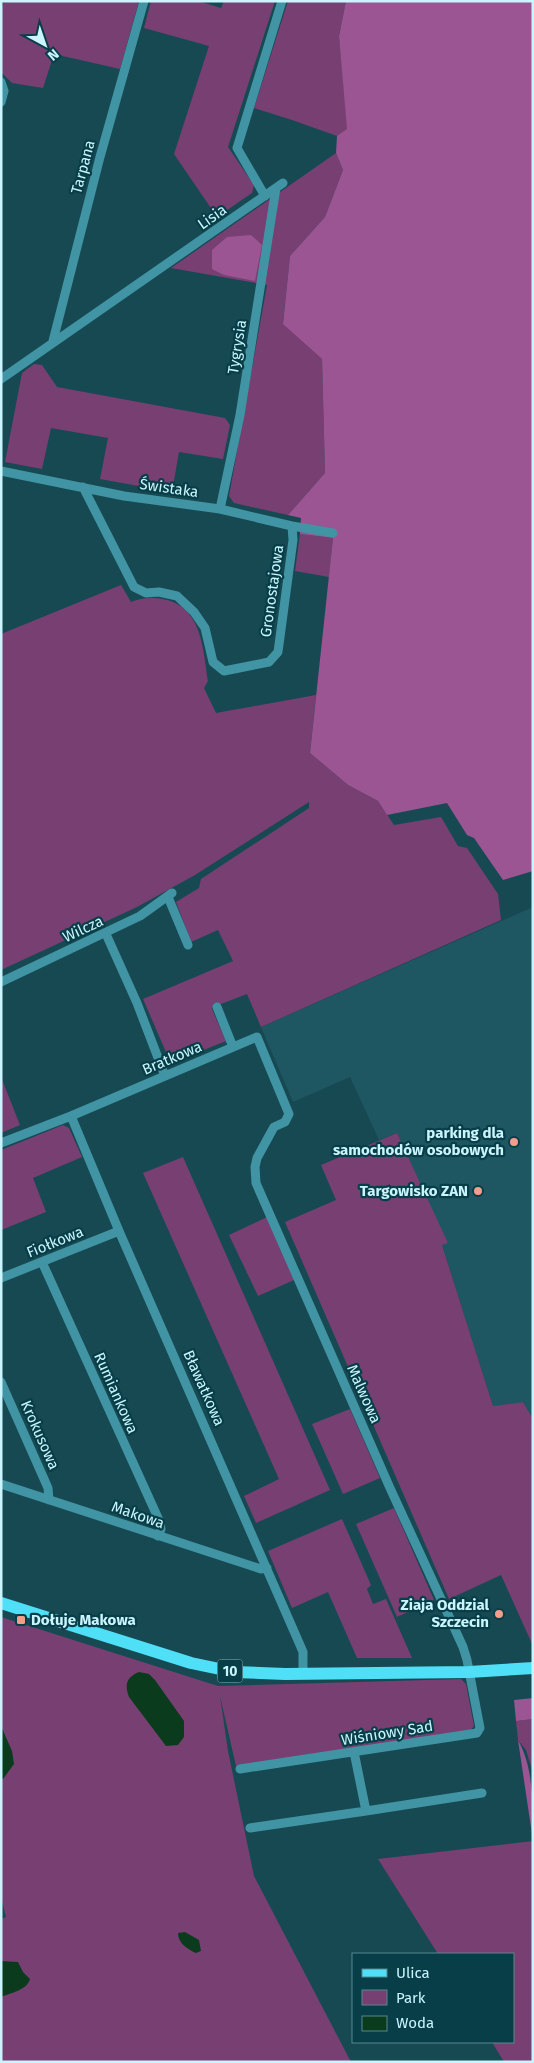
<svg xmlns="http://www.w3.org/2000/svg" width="534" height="2063" viewBox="0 0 534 2063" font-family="'Fira Sans',sans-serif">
<rect width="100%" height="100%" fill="#174952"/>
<path fill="#1e5761" d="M 533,907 L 533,1419 L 523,1402 L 493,1406 L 442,1245 L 447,1243 L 397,1133 L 379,1140 L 350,1077 L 293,1102 L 261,1027 Z"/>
<path fill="#783f72" d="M 4,1 L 139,1 L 120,69 L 54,54 L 43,88 L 12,83 L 1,72 L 1,12 Z
M 151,1 L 198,1 L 221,8 L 224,1 L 275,1 L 228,147 L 254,185 L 252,193 L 217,217 L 174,154 L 209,46 L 144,28 Z
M 288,1 L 346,1 L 339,36 L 348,130 L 337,136 L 292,120 L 254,108 Z
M 336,153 L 343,170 L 325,217 L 290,256 L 283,323 L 322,359 L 325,473 L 288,515 L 234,503 L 229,496 L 267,285 L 171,268 Z
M 34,364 L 42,365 L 57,387 L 225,418 L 230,425 L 223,459 L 179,452 L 172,492 L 100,479 L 108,438 L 51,428 L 42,469 L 5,462 L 22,373 Z
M 300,534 L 333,538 L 329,577 L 295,571 Z
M 121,585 L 131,602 C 140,598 153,597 162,599 C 202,605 203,649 208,681 L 204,688 L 216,713 L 316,695 L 310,753 L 348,785 L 378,801 L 394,825 L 441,817 L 458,846 L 467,848 L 498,894 L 501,920 L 261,1027 L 247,994 L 221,1004 L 214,1003 L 212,1009 L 226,1041 L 174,1062 L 169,1059 L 143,999 L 233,961 L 218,930 L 191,942 L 176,902 L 199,888 L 201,879 L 309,808 L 309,802 L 195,875 L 137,907 L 1,970 L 1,634 Z
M 1,1077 L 20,1125 L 1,1133 Z
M 63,1125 L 69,1128 L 82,1157 L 33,1178 L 46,1212 L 1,1230 L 1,1150 Z
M 397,1133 L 448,1243 L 442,1245 L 493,1406 L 523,1402 L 533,1419 L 533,1646 L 501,1575 L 449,1599 L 285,1222 L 336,1200 L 321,1165 Z
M 183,1157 L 330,1490 L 256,1523 L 244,1496 L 279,1479 L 143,1173 Z
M 267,1217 L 294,1280 L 258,1296 L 229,1235 Z
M 350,1409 L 380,1478 L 343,1494 L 312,1424 Z
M 394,1508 L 434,1600 L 397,1617 L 356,1524 Z
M 342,1519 L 371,1585 L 367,1589 L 373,1604 L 386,1599 L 412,1658 L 357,1658 L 328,1592 L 292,1608 L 268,1551 Z
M 1,1617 L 218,1686 L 461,1679 L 466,1684 L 474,1726 L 470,1731 L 236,1766 L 220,1696 L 228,1751 L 254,1876 L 351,2062 L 1,2062 L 1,1919 L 6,1917 L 1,1897 Z
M 533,1719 L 533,1773 L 526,1750 L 518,1740 L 516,1721 Z
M 533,1841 L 533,2062 L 504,2062 L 492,2042 L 513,2042 L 513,1954 L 438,1954 L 378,1859 Z"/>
<path fill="#9b5593" d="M 346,1 L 533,1 L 533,871 L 503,880 L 474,838 L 467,835 L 447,803 L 387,815 L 378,801 L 348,785 L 310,753 L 333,538 L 300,534 L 301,518 L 288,515 L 325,473 L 322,359 L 283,324 L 290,256 L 325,217 L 343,170 L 336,153 L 337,136 L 347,129 L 339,36 Z
M 251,235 L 262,245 L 255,281 L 224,275 L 212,269 L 212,250 L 227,237 Z
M 533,1698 L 533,1719 L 516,1721 L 514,1700 Z
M 518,1740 C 534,1768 533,1807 533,1841 Z"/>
<path fill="#0b3b1d" d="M 139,1672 L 149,1674 L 155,1680 L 184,1721 L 184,1737 L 178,1745 L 166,1746 L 129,1697 C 124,1684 127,1677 139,1672 Z
M 1,1726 L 12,1751 L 14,1764 L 3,1779 L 1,1778 Z
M 185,1932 L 199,1940 L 201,1951 L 196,1953 C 187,1949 178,1943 178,1933 Z
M 1,1961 L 18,1962 L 23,1972 L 30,1979 C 27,1990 11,1993 1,1997 Z"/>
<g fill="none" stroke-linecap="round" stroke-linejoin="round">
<path stroke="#4194a3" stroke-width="9" d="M 1,82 L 4,91 L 1,102
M 265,196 L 237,148 L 282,1
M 53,341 L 100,157 L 144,1
M 1,379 L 283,183
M 1,471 L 124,496 L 220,509 L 292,526 L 333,533
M 83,487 L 134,587 L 146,593 L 159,592 L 177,596 L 194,612 L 205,628 L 213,662 L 224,671 L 269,662 L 278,652 L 293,540 L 292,526
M 220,509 L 240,415 L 276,188
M 168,897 L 188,945
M 106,934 L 137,1003 L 165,1076
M 1,982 L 140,916 L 172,893
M 217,1007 L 233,1047
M 71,1116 L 119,1231 L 300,1645 L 303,1652 L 303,1673
M 1,1143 L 71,1116 L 257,1037 L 289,1114 L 285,1122 L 274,1127 L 257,1158 L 255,1167 L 256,1183 L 390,1488 L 463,1647 L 467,1660 L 480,1728 L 477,1733 L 240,1769
M 42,1262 L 159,1520 L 161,1529 L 158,1536
M 1,1278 L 119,1231
M 1,1382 L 48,1488 L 49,1500
M 1,1484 L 261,1569 L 267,1568
M 354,1752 L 366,1811 L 482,1793
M 250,1828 L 366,1811"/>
<path stroke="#4fdff7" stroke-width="12" d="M 1,1603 L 191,1663 L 234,1672 L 285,1674 L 469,1672 L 533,1668"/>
</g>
<g fill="#f49d8d" stroke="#083e47" stroke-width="2">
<circle cx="514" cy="1142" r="5"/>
<circle cx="478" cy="1191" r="5"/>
<circle cx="499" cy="1614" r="5"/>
<rect x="16" y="1615" width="10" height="10" rx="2.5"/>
</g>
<g text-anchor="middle" stroke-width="4.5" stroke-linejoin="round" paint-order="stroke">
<rect fill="#083e47" stroke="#90bec7" stroke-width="1" x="217.5" y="1659.5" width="25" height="23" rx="4"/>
<g font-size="14" font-weight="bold" fill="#caf5fe">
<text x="230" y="1676">10</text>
</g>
<g font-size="15" fill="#caf5fe" stroke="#083e47">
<text transform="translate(83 167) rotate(-75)" y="5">Tarpana</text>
<text transform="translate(212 217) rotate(-35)" y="5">Lisia</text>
<text transform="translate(237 347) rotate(-81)" y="5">Tygrysia</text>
<text transform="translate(169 488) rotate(8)" y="5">Świstaka</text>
<text transform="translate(272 591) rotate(-82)" y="5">Gronostajowa</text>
<text transform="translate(83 929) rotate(-25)" y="5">Wilcza</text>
<text transform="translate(172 1058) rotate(-23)" y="5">Bratkowa</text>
<text transform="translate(55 1242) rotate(-22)" y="5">Fiołkowa</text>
<text transform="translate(204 1388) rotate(66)" y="5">Bławatkowa</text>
<text transform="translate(116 1393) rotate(66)" y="5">Rumiankowa</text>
<text transform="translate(364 1394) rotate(66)" y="5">Malwowa</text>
<text transform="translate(40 1435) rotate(66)" y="5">Krokusowa</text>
<text transform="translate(138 1515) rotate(19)" y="5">Makowa</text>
<text transform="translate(387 1733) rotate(-9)" y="5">Wiśniowy Sad</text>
</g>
<g font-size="15" font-weight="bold" fill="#caf5fe" stroke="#083e47" text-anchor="end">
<text x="504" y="1138">parking dla<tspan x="504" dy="17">samochodów osobowych</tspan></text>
<text x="468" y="1196">Targowisko ZAN</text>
<text x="489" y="1610">Ziaja Oddzial<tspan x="489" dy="17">Szczecin</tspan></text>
<text x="31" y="1625" text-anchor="start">Dołuje Makowa</text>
</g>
</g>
<rect width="534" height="2063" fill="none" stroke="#caf5fe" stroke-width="5"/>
<rect x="352" y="1953" width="162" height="90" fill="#083e47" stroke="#568790"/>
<rect x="362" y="1969" width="25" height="8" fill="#4fdff7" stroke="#568790"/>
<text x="396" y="1978" font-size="15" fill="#caf5fe">Ulica</text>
<rect x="362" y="1990" width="25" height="15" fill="#783f72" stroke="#568790"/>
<text x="396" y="2003" font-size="15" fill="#caf5fe">Park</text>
<rect x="362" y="2016" width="25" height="15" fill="#0b3b1d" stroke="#568790"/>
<text x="396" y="2028" font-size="15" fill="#caf5fe">Woda</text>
<g transform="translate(45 45) rotate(140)" stroke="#083e47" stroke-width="4" paint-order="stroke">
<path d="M0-4L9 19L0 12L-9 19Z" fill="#caf5fe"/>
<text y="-8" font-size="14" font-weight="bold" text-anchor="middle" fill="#caf5fe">N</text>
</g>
</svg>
